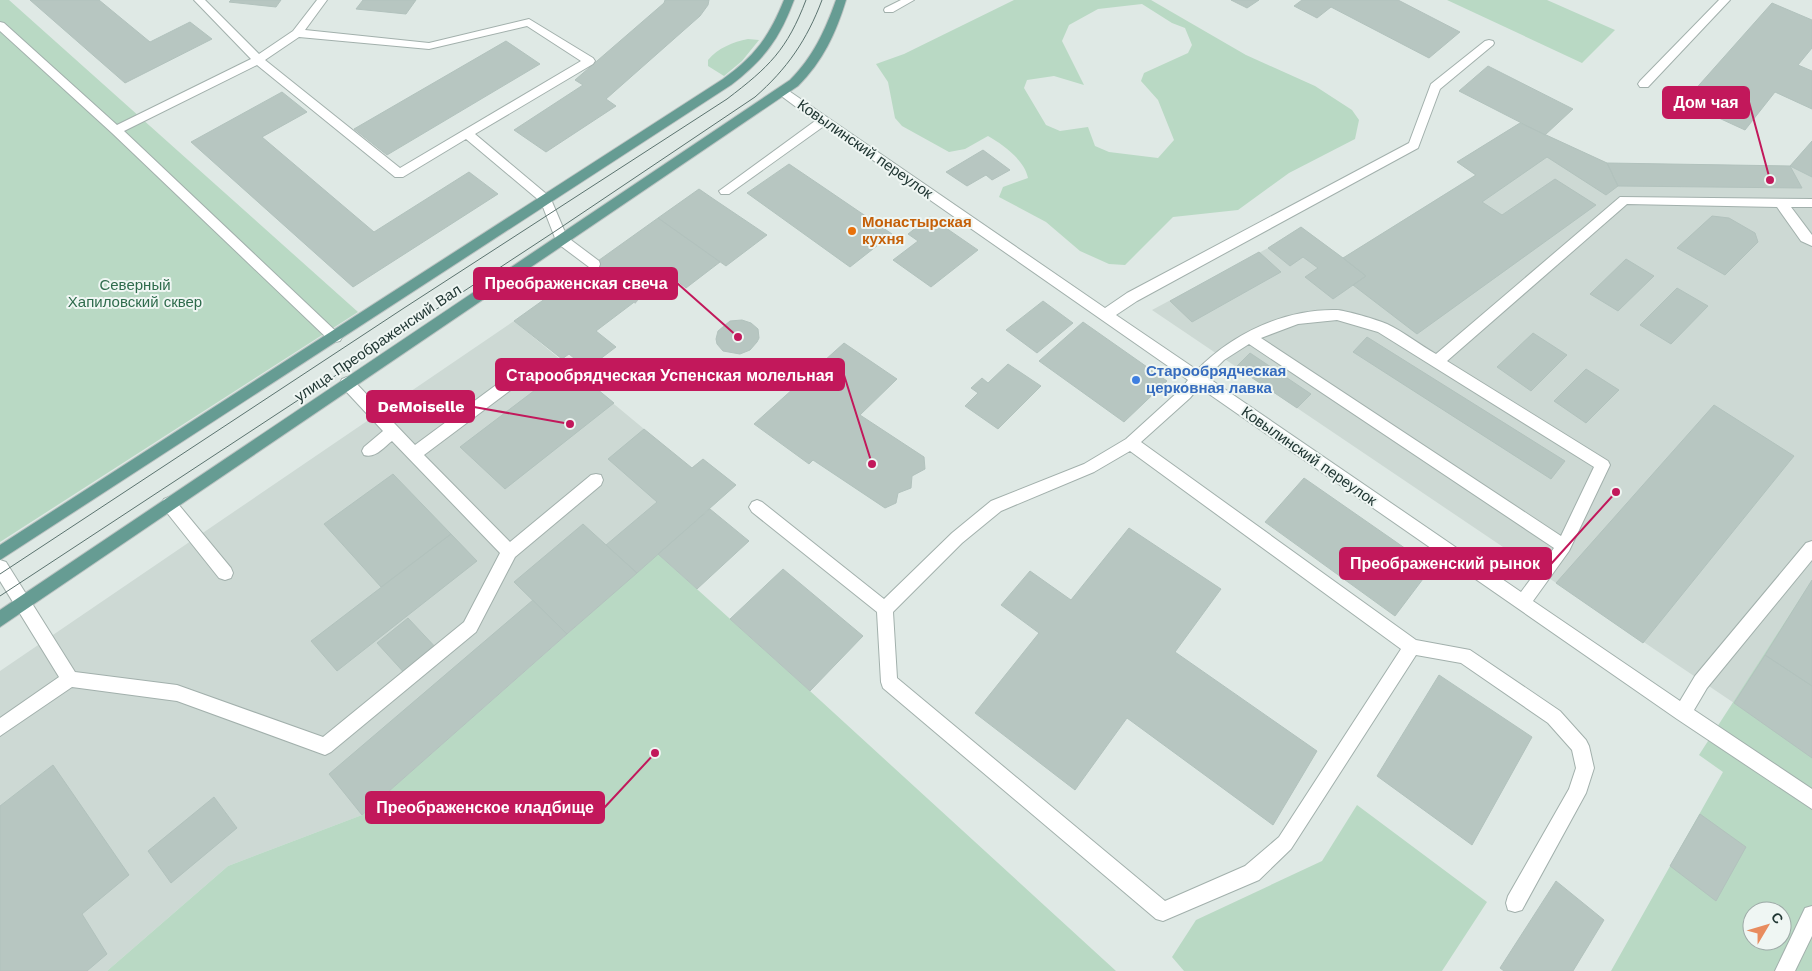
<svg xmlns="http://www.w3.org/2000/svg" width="1812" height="971" viewBox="0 0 1812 971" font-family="'Work Sans',sans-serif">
<rect width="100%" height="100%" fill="#dfe9e5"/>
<path fill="#cdd9d4" d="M 1520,123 L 1607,163 L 1790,166 L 1812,141 L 1812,580 L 1734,703 L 1152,310 L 1268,248 L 1301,227 L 1343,258 L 1475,175 L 1457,162 Z
M 514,321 L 691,468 L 703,459 L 736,485 L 362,815 L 228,866 L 107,971 L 0,971 L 0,671 Z"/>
<path fill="#b9d9c4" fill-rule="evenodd" d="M 0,0 L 9,0 L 358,312 L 0,542 Z
M 1014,0 L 1151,0 L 1246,55 L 1315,86 L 1352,110 L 1359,120 L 1355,139 L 1289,173 L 1238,210 L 1173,217 L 1125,265 L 1109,264 L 1080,251 L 1046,222 L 999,197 L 1003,187 L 1028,178 C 1025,161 1004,145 988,136 L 965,149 L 949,152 L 902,126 L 895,118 L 888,82 L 876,64 L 904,54 ZM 1142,4 L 1172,23 L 1185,28 L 1192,45 L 1188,53 L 1144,73 L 1141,81 L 1158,100 L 1174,140 L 1158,158 L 1109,152 L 1095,146 L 1088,127 L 1060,131 L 1046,125 L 1024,88 L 1027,80 L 1054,76 L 1084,85 L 1062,41 L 1069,25 L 1098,9 Z
M 1447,0 L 1547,0 L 1615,30 L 1582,63 Z
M 748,39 L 759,40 L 742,61 L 724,76 L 708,66 L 708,60 C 718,48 733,42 748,39 Z
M 658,554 L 810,691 L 1116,971 L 107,971 L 228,866 L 362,815 Z
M 1812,580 L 1812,971 L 1611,971 L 1723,772 L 1699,755 ZM 1752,911 L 1782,911 L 1782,941 L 1752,941 Z
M 1357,805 L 1487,902 L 1442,971 L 1184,971 L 1172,957 L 1196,920 L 1322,861 Z"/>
<path fill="#b7c6c1" stroke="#b2c2bd" d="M 30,0 L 99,0 L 150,42 L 190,22 L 212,39 L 125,83 Z
M 231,0 L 281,0 L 276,7 L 229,2 Z
M 363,0 L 416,0 L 406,14 L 356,9 Z
M 665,0 L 709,0 L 708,5 L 700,16 L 606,99 L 616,106 L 546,152 L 514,130 L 583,85 L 575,80 L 664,3 Z
M 1231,0 L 1259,0 L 1247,8 Z
M 1302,0 L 1398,0 L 1460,32 L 1429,58 L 1331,7 L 1317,18 L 1294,6 Z
M 1772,3 L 1812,20 L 1812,48 L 1798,65 L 1812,71 L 1812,109 L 1775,92 L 1745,130 L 1684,102 Z
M 506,41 L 540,64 L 387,155 L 354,129 Z
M 1488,66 L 1573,109 L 1545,135 L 1459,91 Z
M 282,92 L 307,112 L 262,137 L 374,232 L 469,172 L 498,194 L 353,287 L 191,142 Z
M 1520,123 L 1607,163 L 1618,186 L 1606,195 L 1547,157 L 1482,202 L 1502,215 L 1555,179 L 1596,205 L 1417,334 L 1353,285 L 1366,276 L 1343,258 L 1476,175 L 1457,162 Z
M 1812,141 L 1812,177 L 1790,166 Z
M 983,150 L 1010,170 L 992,180 L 986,175 L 967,186 L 946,172 Z
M 1607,163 L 1790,166 L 1802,188 L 1618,186 Z
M 789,164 L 823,187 L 892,234 L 850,267 L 747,193 Z
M 699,189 L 715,200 L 767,235 L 726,266 L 658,218 Z
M 1712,216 L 1729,218 L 1755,233 L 1758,242 L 1725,275 L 1677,248 Z
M 930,217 L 978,250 L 931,287 L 893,260 L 918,241 L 908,234 Z
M 658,218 L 720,262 L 686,288 L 670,275 L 596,331 L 616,347 L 587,369 L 569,354 L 562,359 L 514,321 Z
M 1301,227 L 1343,258 L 1366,276 L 1333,299 L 1305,277 L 1318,268 L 1303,257 L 1290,266 L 1268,248 Z
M 1259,252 L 1281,272 L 1192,322 L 1170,301 Z
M 1626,259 L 1654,276 L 1618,311 L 1590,294 Z
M 1677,288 L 1708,306 L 1671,344 L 1640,325 Z
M 1043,301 L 1073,323 L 1037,353 L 1006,330 Z
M 742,320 L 751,323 L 758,329 L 759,338 L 757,342 L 750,350 L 740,354 L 723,351 L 717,344 L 716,339 L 718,331 L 730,321 Z
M 1083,322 L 1167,381 L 1124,422 L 1039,361 Z
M 1533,333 L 1567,355 L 1531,391 L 1497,367 Z
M 1367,337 L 1565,461 L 1551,479 L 1353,352 Z
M 844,343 L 897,379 L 860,415 L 924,457 L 925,469 L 912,476 L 911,488 L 898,493 L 896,503 L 885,508 L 813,460 L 809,464 L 754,424 Z
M 1250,353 L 1311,394 L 1297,408 L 1236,367 Z
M 1008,364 L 1041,386 L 998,429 L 965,406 L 978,393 L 971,388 L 982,378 L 988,383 Z
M 568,365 L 614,403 L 505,489 L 460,447 Z
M 1586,369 L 1619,390 L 1586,423 L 1554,401 Z
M 1714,405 L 1794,456 L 1643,643 L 1556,583 Z
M 644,429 L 692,468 L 703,459 L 736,485 L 637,573 L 606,545 L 657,502 L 608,459 Z
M 393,474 L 451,534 L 381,587 L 324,524 Z
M 1304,478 L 1432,567 L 1395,616 L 1265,522 Z
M 710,509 L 749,541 L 697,589 L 658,554 Z
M 583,524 L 637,573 L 567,634 L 514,582 Z
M 1129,528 L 1221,589 L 1175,652 L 1317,751 L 1273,825 L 1127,718 L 1075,790 L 975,713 L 1039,633 L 1001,605 L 1030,571 L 1071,600 Z
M 451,534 L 477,561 L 337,671 L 311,641 Z
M 783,569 L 863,636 L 810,691 L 730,619 Z
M 1812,580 L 1812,686 L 1765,655 Z
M 533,600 L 567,634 L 362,815 L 329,774 Z
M 408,618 L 439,651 L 408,677 L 377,643 Z
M 1765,655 L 1812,686 L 1812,758 L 1734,703 Z
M 1439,675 L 1532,737 L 1472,845 L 1377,776 Z
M 53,765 L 129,875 L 82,914 L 107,954 L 87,971 L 0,971 L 0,806 Z
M 214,797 L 237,828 L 171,883 L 148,851 Z
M 1700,814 L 1746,847 L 1716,901 L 1670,866 Z
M 1556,881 L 1604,920 L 1573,971 L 1504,971 L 1500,968 Z"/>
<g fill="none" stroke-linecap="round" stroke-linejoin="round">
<path stroke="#b9c5c2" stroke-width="12" stroke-dasharray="12 6" stroke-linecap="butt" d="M 594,264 L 639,299"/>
<defs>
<path id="minor" d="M 194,0 L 205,0 L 259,54 L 293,31 L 317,0 L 327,0 L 305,30 L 429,43 L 529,19 L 593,58 L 595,61 L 593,64 L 475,134 L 550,197 L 567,237 L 599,261 L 600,264 L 599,267 L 589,267 L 557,243 L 541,202 L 466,139 L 403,177 L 395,177 L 257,65 L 124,131 L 342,337 L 340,341 L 335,342 L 330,341 L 112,133 L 0,31 L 0,22 L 4,23 L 117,125 L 251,59 ZM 527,26 L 581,61 L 400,168 L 265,60 L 299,37 L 429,49 Z
M 901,0 L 914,0 L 893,12 L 885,12 L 884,10 L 885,8 Z
M 1719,0 L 1730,0 L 1648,87 L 1640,87 L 1638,84 L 1640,81 Z
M 1489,40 L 1493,41 L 1494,43 L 1493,45 L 1440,89 L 1418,148 L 1137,301 L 1116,315 L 1197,370 C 1232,334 1284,309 1336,310 C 1345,310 1378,320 1387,324 C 1404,332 1420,345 1436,354 L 1620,197 L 1812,199 L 1812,207 L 1791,207 L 1812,235 L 1812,246 L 1801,241 L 1777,207 L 1627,204 L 1447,361 L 1608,461 L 1610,465 L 1569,551 L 1533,601 L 1680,701 L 1695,676 L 1806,543 L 1812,541 L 1812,560 L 1707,688 L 1694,710 L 1812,789 L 1812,809 L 1677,719 L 1199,387 L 1190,398 L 1141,442 L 1416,640 L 1470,650 L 1560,711 L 1586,740 L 1589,746 L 1594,768 L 1586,793 L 1522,910 L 1515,912 L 1508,910 L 1506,903 L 1508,896 L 1569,789 L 1576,768 L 1572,750 L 1548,723 L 1461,663 L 1416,655 L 1291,849 L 1259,880 L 1163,921 L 1156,919 L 883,688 L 881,682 L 877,612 L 752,512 L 749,507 L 752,502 L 757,500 L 762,502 L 884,599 L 952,533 L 991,501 L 1084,464 L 1126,439 L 1180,390 L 1188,380 L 824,126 L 729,194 L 721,194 L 719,191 L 815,121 L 776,92 L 778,89 L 786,89 L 1105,308 L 1127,293 L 1409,143 L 1431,84 L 1485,41 ZM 1337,320 L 1378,332 L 1594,467 L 1561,536 L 1261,338 L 1298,324 ZM 1249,344 L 1554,548 L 1521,592 L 1207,377 L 1224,360 ZM 1130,451 L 1401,649 L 1279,837 L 1245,866 L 1165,901 L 897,678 L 893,612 L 962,543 L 1001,511 L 1094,472 Z
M 531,361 L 536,363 L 538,367 L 536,371 L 424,455 L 510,542 L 591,475 L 596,474 L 601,475 L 603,480 L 601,485 L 515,557 L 476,632 L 331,752 L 325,755 L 177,701 L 72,687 L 0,736 L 0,718 L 59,677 L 0,581 L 0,560 L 6,562 L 75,672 L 177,685 L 323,737 L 464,622 L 500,553 L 392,441 C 384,447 375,459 364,455 L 362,451 L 364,447 L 383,431 L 342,387 L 340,383 L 342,379 L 347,377 L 352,379 L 415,445 L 526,363 Z
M 169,497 L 174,499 L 231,568 L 233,573 L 231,578 L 225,580 L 219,578 L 164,509 L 161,504 L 164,499 Z
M 1812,906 L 1812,936 L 1795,971 L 1775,971 L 1805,908 Z"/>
<path id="major" d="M 784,0 L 794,0 C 780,38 764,60 731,85 L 0,560 L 0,545 L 723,79 C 755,56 769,37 784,0 Z
M 836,0 L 846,0 C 836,33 823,61 798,86 L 0,627 L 0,610 L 790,80 C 813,57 825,31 836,0 Z"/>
</defs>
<use href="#minor" stroke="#a2b0ac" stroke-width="2"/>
<use href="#major" stroke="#bcc3c2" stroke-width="2"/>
<use href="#minor" fill="#fff" fill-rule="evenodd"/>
<use href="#major" fill="#669c93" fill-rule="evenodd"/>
<path stroke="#5b736f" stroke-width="1" d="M 0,574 L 404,308 L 727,99 C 769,67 787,50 806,0
M 0,596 L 557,230 L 755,97 C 787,69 807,40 822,0"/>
</g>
<circle fill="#e8710a" stroke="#eff6f3" stroke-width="2" cx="852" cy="231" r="5"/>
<circle fill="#3f7fe0" stroke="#eff6f3" stroke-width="2" cx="1136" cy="380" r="5"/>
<g text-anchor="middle" stroke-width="4" stroke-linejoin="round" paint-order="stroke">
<g font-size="15" fill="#213734" stroke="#eff6f3">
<text transform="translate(865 149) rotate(35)" y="5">Ковылинский переулок</text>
<text transform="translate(378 343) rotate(-34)" y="5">улица Преображенский Вал</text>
<text transform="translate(1309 456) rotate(35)" y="5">Ковылинский переулок</text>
</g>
<g font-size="15" font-weight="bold" fill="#c56008" stroke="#eff6f3" text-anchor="start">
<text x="862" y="227">Монастырская<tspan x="862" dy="17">кухня</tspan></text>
</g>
<g font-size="15" fill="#2e6b4c" stroke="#eff6f3">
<text x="135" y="290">Северный<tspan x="135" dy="17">Хапиловский сквер</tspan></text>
</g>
<g font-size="15" font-weight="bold" fill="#366cbe" stroke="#eff6f3" text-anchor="start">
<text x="1146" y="376">Старообрядческая<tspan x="1146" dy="17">церковная лавка</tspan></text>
</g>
</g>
<path fill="none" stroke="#c2185b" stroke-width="2" d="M1770 180L1749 102M738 337L677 283M872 464L844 375M570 424L474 407M1616 492L1551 564M655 753L604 808"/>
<g fill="#c2185b" stroke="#eff6f3" stroke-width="2">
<circle cx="1770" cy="180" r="5"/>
<circle cx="738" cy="337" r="5"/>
<circle cx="872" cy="464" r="5"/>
<circle cx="570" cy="424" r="5"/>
<circle cx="1616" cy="492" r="5"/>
<circle cx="655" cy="753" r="5"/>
</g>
<g fill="#c2185b" stroke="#c2185b" stroke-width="2">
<rect x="1663" y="87" width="86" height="31" rx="5"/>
<rect x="474" y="268" width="203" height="31" rx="5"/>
<rect x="496" y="359" width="348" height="31" rx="5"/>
<rect x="367" y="391" width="107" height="31" rx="5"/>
<rect x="1340" y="548" width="211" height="31" rx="5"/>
<rect x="366" y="792" width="238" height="31" rx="5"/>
</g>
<g font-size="16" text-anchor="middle" font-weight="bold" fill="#fff">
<text x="1706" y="108">Дом чая</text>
<text x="576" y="289">Преображенская свеча</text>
<text x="670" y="381">Старообрядческая Успенская молельная</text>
<text x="421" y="412">DeMoiselle</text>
<text x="1445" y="569">Преображенский рынок</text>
<text x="485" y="813">Преображенское кладбище</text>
</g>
<g transform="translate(1767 926) rotate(52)"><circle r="24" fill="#eff6f3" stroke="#9daaa7"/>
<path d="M0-4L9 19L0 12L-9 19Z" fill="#e88c5e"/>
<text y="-8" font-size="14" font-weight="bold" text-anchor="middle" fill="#213734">С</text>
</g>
</svg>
